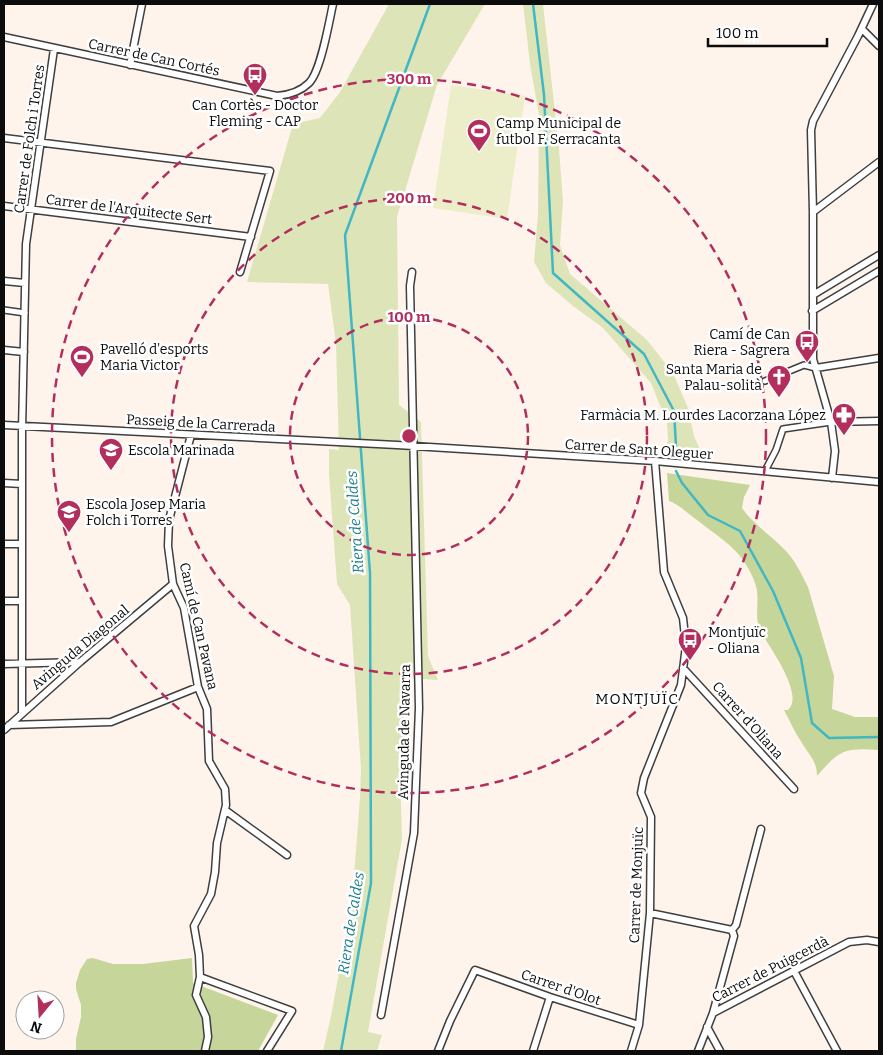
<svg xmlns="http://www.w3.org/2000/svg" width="883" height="1055" viewBox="0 0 883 1055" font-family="Bitter,serif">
<rect width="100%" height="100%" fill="#fef4ec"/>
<path fill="#dde5b8" d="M 389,4 L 485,4 L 437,85 L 397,217 L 399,405 L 421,422 L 428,656 L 438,680 L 407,678 L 400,769 L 402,839 L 368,1032 L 382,1035 L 377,1051 L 323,1051 L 331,1016 L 352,903 L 360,797 L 361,769 L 350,605 L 337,584 L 329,474 L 329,449 L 339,450 L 336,344 L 328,284 L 247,282 L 293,124 L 320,118 L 340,92 Z
M 523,4 L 543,4 L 559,148 L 563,201 L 560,245 L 570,274 L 647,340 L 673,373 L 688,408 L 694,436 L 701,452 L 664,448 L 668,441 L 667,423 L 651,383 L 603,328 L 573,306 L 546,283 L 534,262 L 538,214 L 539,115 L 530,64 Z"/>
<path fill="#c6d599" d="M 667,473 L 750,485 L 744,497 L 742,508 C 752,523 769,534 782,547 C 794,558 801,573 808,587 L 834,676 L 832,709 L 855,717 L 879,717 L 879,750 C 845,748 840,749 817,776 C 817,761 809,755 802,743 C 795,733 790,721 784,710 L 788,710 C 805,695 770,648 761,632 C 754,619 759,605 757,591 C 756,582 750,571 745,563 C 733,544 714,534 697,520 C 687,513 680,505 669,501 Z
M 93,958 L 113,964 L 143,964 L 192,958 L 193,983 L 278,1015 L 258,1051 L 76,1051 L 76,1039 L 81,1017 L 81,1005 L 76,989 L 76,983 L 80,970 L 87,959 Z"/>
<path fill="#ecedc9" d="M 451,85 L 525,96 L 507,219 L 433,208 Z"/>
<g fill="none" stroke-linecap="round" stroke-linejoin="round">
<path stroke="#40b7c3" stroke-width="2.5" d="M 533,4 L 544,95 L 553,273 L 644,354 L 674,411 L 676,446
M 676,471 L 682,483 L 708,515 L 740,531 L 773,591 L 801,658 L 812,723 L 829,738 L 879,737
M 341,1051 L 371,883 L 370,573 L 345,235 L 430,4"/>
<defs>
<path id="pedestrian" d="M 4,310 L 25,313
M 765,381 L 804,365 L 816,368
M 765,471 L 776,450 L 783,429 L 831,422"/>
<path id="minor" d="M 862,29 L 879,46
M 4,37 L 277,96 C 289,95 300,92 309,83 C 321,71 329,22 333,4
M 130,65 L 142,4
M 4,138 L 270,171 L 240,272
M 4,206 L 251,237
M 813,212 L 879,162
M 4,281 L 25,283
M 813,295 L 879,255
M 812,311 L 879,271
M 4,350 L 24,352
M 816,368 L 879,358
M 831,422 L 879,421
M 4,425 L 397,445 L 655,461 L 879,482
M 191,435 L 169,520 L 168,546 L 173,584 L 184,608 L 198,687 L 207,709 L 209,761 L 225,789 L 226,805 L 217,843 L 215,872 L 211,894 L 194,926 L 199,955 L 200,977 L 196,995 L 206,1017 L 208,1037 L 205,1051
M 832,478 L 835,451 L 831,422 L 813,359 L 813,212 L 811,130 L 813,121 L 858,36 L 873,4
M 4,483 L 22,484
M 4,544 L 22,544
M 4,601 L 22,601
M 4,664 L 80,662
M 683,668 L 794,789
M 22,713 L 22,431 L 26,244 L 54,49
M 9,725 L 111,722 L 198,687
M 4,730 L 80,662 L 173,584
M 225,810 L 287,855
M 650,913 L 732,930 L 734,936 L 713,1013
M 732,930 L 736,925 L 761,829
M 794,971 L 837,1051
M 200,977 L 292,1011 L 267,1051
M 381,1015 L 414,833 L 419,708 L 410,286 L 412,272
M 707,1027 L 720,1051
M 438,1051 L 450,1021 L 475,970 L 550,997 L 639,1025
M 533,1051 L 550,997
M 631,1051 L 639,1025 L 650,913 L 651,817 L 641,793 L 644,778 L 681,685 L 686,646 L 683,618 L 664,572 L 655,461
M 698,1051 L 713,1013 L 849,942 L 867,940 L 879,942"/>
</defs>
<use href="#pedestrian" stroke="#3f3f3f" stroke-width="8"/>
<use href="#minor" stroke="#3f3f3f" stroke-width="9"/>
<use href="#pedestrian" stroke="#fff" stroke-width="5"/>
<use href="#minor" stroke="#fff" stroke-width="6"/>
</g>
<g fill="none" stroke="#b12e5d" stroke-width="2.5" stroke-dasharray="9 6">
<circle cx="409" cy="436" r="119"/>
<circle cx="409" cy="436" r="238"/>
<circle cx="409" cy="436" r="357"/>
</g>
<defs>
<symbol id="bus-pin" viewBox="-11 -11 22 30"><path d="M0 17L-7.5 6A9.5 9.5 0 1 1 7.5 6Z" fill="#b12e5d" stroke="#fff"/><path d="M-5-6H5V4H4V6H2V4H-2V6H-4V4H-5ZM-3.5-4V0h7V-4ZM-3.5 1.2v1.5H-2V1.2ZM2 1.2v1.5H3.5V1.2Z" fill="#fff"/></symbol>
<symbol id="stadium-pin" viewBox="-11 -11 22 30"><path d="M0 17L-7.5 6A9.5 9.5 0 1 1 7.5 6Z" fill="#b12e5d" stroke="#fff"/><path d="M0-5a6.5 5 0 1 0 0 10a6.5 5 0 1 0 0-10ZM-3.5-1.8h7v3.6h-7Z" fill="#fff"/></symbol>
<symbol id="church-pin" viewBox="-11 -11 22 30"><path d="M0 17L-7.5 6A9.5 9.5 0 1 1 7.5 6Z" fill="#b12e5d" stroke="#fff"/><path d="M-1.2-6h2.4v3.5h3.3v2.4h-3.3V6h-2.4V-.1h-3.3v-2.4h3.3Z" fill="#fff"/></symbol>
<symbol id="pharmacy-pin" viewBox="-11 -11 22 30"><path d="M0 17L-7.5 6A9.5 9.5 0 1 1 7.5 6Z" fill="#b12e5d" stroke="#fff"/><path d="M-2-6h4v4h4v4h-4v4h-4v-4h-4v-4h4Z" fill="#fff"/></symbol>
<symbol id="school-pin" viewBox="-11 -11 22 30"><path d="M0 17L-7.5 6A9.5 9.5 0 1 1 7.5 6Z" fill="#b12e5d" stroke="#fff"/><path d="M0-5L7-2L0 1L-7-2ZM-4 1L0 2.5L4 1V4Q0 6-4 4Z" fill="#fff"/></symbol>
</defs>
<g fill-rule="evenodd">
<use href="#bus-pin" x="241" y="61" width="28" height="38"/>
<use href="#stadium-pin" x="465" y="117" width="28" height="38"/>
<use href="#bus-pin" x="793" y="328" width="28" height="38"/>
<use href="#stadium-pin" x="68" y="343" width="28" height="38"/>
<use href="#church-pin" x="765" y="363" width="28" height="38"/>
<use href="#pharmacy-pin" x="830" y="401" width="28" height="38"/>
<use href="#school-pin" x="97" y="436" width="28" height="38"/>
<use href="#school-pin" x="55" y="498" width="28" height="38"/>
<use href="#bus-pin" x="676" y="626" width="28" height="38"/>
</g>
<g text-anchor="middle" stroke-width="5" stroke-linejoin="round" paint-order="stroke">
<g font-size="14" fill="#0c0c0c" stroke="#fff">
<text transform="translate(154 57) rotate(12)" y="5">Carrer de Can Cortés</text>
<text transform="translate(29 139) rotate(-82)" y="5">Carrer de Folch i Torres</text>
<text transform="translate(129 209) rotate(7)" y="5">Carrer de l'Arquitecte Sert</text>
<text transform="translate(201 423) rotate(3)" y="5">Passeig de la Carrerada</text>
<text transform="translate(639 449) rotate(4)" y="5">Carrer de Sant Oleguer</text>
<text transform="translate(199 626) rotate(77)" y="5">Camí de Can Pavana</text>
<text transform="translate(80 647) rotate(-40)" y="5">Avinguda Diagonal</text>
<text transform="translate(748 720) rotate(48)" y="5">Carrer d'Oliana</text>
<text transform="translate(404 732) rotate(-89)" y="5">Avinguda de Navarra</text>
<text transform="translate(636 885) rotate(-88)" y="5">Carrer de Monjuïc</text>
<text transform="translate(770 969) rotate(-27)" y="5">Carrer de Puigcerdà</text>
<text transform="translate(561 987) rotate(19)" y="5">Carrer d'Olot</text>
</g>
<g font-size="14" fill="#0c0c0c" stroke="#fff" text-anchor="start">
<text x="255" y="110" text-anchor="middle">Can Cortès - Doctor<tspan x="255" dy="16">Fleming - CAP</tspan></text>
<text x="496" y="128">Camp Municipal de<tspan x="496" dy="16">futbol F. Serracanta</tspan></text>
<text x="790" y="339" text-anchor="end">Camí de Can<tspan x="790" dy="16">Riera - Sagrera</tspan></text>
<text x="100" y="354">Pavelló d'esports<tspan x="100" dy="16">Maria Victor</tspan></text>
<text x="762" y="374" text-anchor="end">Santa Maria de<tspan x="762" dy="16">Palau-solità</tspan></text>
<text x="826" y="420" text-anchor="end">Farmàcia M. Lourdes Lacorzana López</text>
<text x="128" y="455">Escola Marinada</text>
<text x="86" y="509">Escola Josep Maria<tspan x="86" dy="16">Folch i Torres</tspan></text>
<text x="708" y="637">Montjuïc<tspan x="708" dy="16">- Oliana</tspan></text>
</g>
<g font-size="15" font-style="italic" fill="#1e7f8c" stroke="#fff">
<text transform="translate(355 522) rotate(-94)" y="5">Riera de Caldes</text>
<text transform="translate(351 923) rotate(-81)" y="5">Riera de Caldes</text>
</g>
<g font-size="15" letter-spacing="1" fill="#0c0c0c" stroke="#fff">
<text x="637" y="704">MONTJUÏC</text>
</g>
</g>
<circle cx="409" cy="436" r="8" fill="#b12e5d" stroke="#fff" stroke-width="2.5"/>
<g font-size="15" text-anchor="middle" font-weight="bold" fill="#b12e5d" stroke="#fff" stroke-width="5" stroke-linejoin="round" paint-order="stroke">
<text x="409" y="84">300 m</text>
<text x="409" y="203">200 m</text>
<text x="409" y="322">100 m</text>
</g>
<rect width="883" height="1055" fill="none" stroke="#0c0c0c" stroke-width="10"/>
<g transform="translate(40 1015) rotate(198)"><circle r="24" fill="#ffffff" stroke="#9e9e9e"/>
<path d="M0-4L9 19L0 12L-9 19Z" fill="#b12e5d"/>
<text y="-8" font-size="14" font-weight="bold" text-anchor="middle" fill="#0c0c0c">N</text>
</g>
<path d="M708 38v8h119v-8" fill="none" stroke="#0c0c0c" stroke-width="2.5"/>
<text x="716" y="38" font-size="15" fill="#0c0c0c" stroke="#ffffff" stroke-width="4" paint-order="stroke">100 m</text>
</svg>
